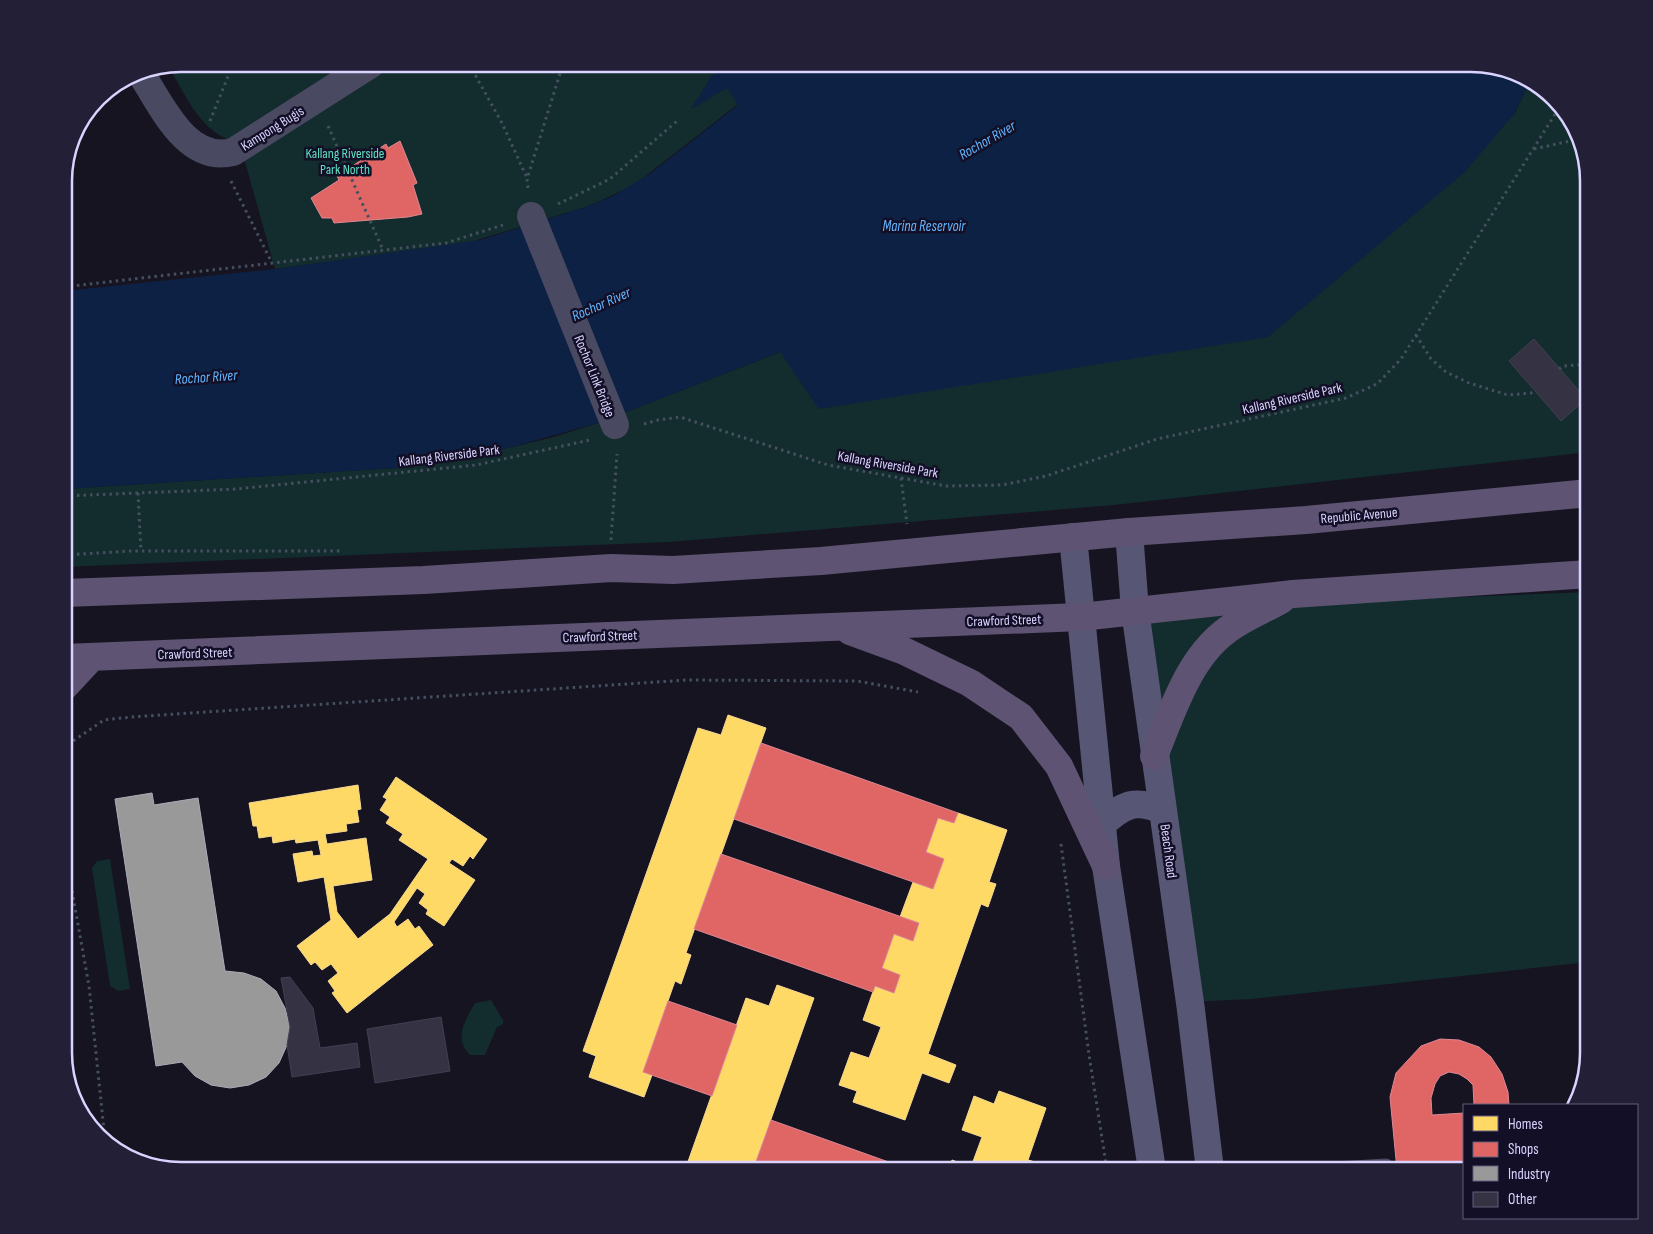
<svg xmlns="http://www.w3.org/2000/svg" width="1653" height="1234" viewBox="0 0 1653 1234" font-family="'Sofia Sans Condensed',sans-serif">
<rect width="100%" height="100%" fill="#161421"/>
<path fill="#132c2d" d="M 181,64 L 730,64 L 711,77 L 693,108 L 727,87 L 738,104 L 634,185 L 589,206 L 467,243 L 275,269 L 240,144 C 199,132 189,100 168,66 Z
M 1529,83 L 1543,88 L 1577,129 L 1589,181 L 1589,452 L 1114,505 L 668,542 L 64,567 L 64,489 L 396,468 L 504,449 L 554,437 L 598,423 L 780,352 L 1514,115 Z
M 1589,592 L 1589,962 L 1251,999 L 1190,1002 L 1135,610 Z
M 110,859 L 130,989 L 118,991 L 110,986 L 92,868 L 97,861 Z
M 491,1000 L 503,1020 L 503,1024 L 497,1027 L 485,1055 L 470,1055 C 453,1038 465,1021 475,1003 Z"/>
<path fill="#0d2144" d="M 730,64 L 1472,64 L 1529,83 L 1514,114 L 1465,172 L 1268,337 L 819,409 L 780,352 L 598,423 L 504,449 L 396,468 L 64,489 L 64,291 L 275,269 L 480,240 L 589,206 L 615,195 L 651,173 L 738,105 L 727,88 L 691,109 L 711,77 Z"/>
<path fill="#ffd966" stroke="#f4d894" d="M 728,715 L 766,728 L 686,953 L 691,955 L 681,984 L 675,981 L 643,1072 L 652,1075 L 644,1097 L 589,1077 L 596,1056 L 583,1051 L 698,728 L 721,735 Z
M 396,777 L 487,839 L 473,859 L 470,856 L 463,866 L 452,859 L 449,863 L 475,880 L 444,926 L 426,914 L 428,910 L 419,903 L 425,894 L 417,888 L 394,922 L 397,927 L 408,919 L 415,929 L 419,926 L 433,945 L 347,1013 L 332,993 L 335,991 L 328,981 L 338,973 L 331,964 L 322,970 L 315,962 L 311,965 L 297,946 L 331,920 L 324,877 L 298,882 L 293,854 L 312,851 L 313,856 L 321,855 L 318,840 L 296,843 L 295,839 L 273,843 L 272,836 L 259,838 L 257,826 L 253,826 L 249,803 L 358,785 L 361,809 L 357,810 L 359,822 L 346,824 L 347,831 L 325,834 L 327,844 L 366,838 L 372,880 L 333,886 L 337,912 L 358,939 L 390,914 L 428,859 L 399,840 L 403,834 L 386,823 L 390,817 L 380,810 L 387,799 L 383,797 Z
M 958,813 L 1007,830 L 989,882 L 996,884 L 988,907 L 981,904 L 928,1054 L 956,1065 L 949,1083 L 922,1073 L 905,1120 L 853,1102 L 857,1091 L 839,1085 L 851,1052 L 869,1058 L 881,1027 L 863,1020 L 875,986 L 894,993 L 900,975 L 882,968 L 894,934 L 913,941 L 919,923 L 900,917 L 913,882 L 933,889 L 944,859 L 926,852 L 938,818 L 954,823 Z
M 777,985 L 814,998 L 753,1170 L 685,1170 L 746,998 L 769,1006 Z
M 999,1091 L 1046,1108 L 1028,1160 L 1035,1162 L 1033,1170 L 949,1170 L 952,1160 L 971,1167 L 982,1137 L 962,1130 L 974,1096 L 994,1104 Z"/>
<path fill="#e06666" stroke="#de8794" d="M 400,141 L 417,183 L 413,185 L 422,214 L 408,217 L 334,223 L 332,218 L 322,218 L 311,198 L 339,180 L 337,176 L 386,144 L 388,148 Z
M 761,743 L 958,813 L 954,823 L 938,818 L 926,852 L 944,859 L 933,889 L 734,819 Z
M 721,854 L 919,923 L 913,941 L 894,934 L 882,968 L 900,975 L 894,993 L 875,986 L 873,992 L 694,929 Z
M 668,1001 L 737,1025 L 712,1096 L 643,1072 Z
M 1440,1039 L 1459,1040 L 1479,1047 L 1491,1057 L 1502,1074 L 1508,1092 L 1509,1105 L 1474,1105 L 1473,1085 L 1467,1079 L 1459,1074 L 1449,1072 L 1440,1076 L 1435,1084 L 1431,1098 L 1432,1115 L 1464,1113 L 1464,1170 L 1397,1170 L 1390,1097 L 1396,1073 L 1421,1046 Z
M 771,1120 L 911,1170 L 753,1170 Z"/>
<path fill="#999" stroke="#acabb8" d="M 152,793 L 154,805 L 198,798 L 225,971 L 244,973 L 261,979 L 276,991 L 285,1008 L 290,1027 L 287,1045 L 279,1063 L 266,1077 L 249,1085 L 230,1088 L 211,1085 L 195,1076 L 182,1062 L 156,1066 L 115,799 Z"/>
<path fill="#343243" stroke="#433f54" d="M 1534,339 L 1586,399 L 1561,421 L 1509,361 Z
M 290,977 L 313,1008 L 320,1048 L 357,1043 L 360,1067 L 292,1077 L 287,1045 L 290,1027 L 281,978 Z
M 441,1017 L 450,1071 L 375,1083 L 367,1029 Z"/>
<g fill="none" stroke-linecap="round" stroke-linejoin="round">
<path stroke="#44505f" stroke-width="3" stroke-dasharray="2.5 4" stroke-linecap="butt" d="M 469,64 L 502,123 L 527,178
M 210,121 L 233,64
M 328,126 L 383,250
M 1534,149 L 1579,139
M 231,181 L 272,263
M 528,188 L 527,179 L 563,64
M 558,204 L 610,179 L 677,121
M 64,287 L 446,243 L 503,225
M 1416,335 L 1431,359 L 1446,372 L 1469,383 L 1508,395 L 1531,393 L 1534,391
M 1559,369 L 1563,366 L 1589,364
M 644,424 L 658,420 L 680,417 L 828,465 L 946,486 L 1002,485 L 1046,476 L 1157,439 L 1346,398 L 1377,384 L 1401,359 L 1559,108
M 901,478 L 907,524
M 138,493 L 141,551
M 64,496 L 236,489 L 476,465 L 590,440
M 611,540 L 617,454
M 64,555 L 131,551 L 340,551
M 64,758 L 73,741 L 104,720 L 131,717 L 687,680 L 857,681 L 918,692
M 1061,844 L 1089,1055 L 1107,1170
M 64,846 L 89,986 L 105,1140"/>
<path stroke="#4a4962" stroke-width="15" d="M 1319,1170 L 1386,1166"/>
<path stroke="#4a4962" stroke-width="28" d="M 140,72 C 161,104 186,164 233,152 L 371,64
M 531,216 L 615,425"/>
<path stroke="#575674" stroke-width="28" d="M 1129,532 L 1135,610 L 1191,1010 L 1210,1170
M 1073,537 L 1106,866 L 1152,1170
M 1102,824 C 1124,804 1134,799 1163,810"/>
<path stroke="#5e5373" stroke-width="28" d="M 64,593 L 424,580 L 611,568 L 673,570 L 821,561 L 1129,532 L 1306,520 L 1589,493
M 850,631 L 902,650 L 970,683 L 1021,717 L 1059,766 L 1106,866
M 64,658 L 1081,617 L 1293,594 L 1589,574
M 64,687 L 92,657
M 1154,756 C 1173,710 1189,654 1233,626 C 1248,616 1265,609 1281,600"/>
</g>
<g text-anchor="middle" stroke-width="5" stroke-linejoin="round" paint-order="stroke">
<g font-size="14" fill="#d9d4ff" stroke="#130f26">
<text transform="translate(272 128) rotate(-32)" y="5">Kampong Bugis</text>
<text transform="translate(595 376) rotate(68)" y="5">Rochor Link Bridge</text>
<text transform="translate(1292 398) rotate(-13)" y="5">Kallang Riverside Park</text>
<text transform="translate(449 455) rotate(-7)" y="5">Kallang Riverside Park</text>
<text transform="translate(888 464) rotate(10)" y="5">Kallang Riverside Park</text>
<text transform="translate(1359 515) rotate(-5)" y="5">Republic Avenue</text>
<text transform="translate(1004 620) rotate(-2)" y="5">Crawford Street</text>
<text transform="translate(600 636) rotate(-2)" y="5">Crawford Street</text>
<text transform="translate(195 653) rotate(-2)" y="5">Crawford Street</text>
<text transform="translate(1169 851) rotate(82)" y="5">Beach Road</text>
</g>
<g font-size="14" fill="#5fe0c0" stroke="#130f26">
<text x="345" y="158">Kallang Riverside<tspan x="345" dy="16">Park North</tspan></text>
</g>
<g font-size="15" font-style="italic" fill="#62b6ff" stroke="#130f26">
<text transform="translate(987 140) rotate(-30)" y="5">Rochor River</text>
<text x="924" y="231">Marina Reservoir</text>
<text transform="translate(601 304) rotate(-24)" y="5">Rochor River</text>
<text transform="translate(206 377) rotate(-4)" y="5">Rochor River</text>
</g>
</g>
<path d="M0 0H1653V1234H0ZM181 72H1471A109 109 0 0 1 1580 181V1053A109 109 0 0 1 1471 1162H181A109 109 0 0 1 72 1053V181A109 109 0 0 1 181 72Z" fill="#231f37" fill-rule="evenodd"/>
<path fill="none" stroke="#d9d4ff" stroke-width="2.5" d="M181 72H1471A109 109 0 0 1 1580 181V1053A109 109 0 0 1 1471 1162H181A109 109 0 0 1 72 1053V181A109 109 0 0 1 181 72Z"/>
<rect x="1463" y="1104" width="175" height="115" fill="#130f26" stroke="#625e7d"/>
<rect x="1473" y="1116" width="25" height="15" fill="#ffd966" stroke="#625e7d"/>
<text x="1508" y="1129" font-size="15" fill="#d9d4ff">Homes</text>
<rect x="1473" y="1142" width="25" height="15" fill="#e06666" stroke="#625e7d"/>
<text x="1508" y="1154" font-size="15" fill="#d9d4ff">Shops</text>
<rect x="1473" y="1166" width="25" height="15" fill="#999999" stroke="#625e7d"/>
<text x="1508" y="1179" font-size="15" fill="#d9d4ff">Industry</text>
<rect x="1473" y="1192" width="25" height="15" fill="#343243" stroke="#625e7d"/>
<text x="1508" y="1204" font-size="15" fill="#d9d4ff">Other</text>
</svg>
